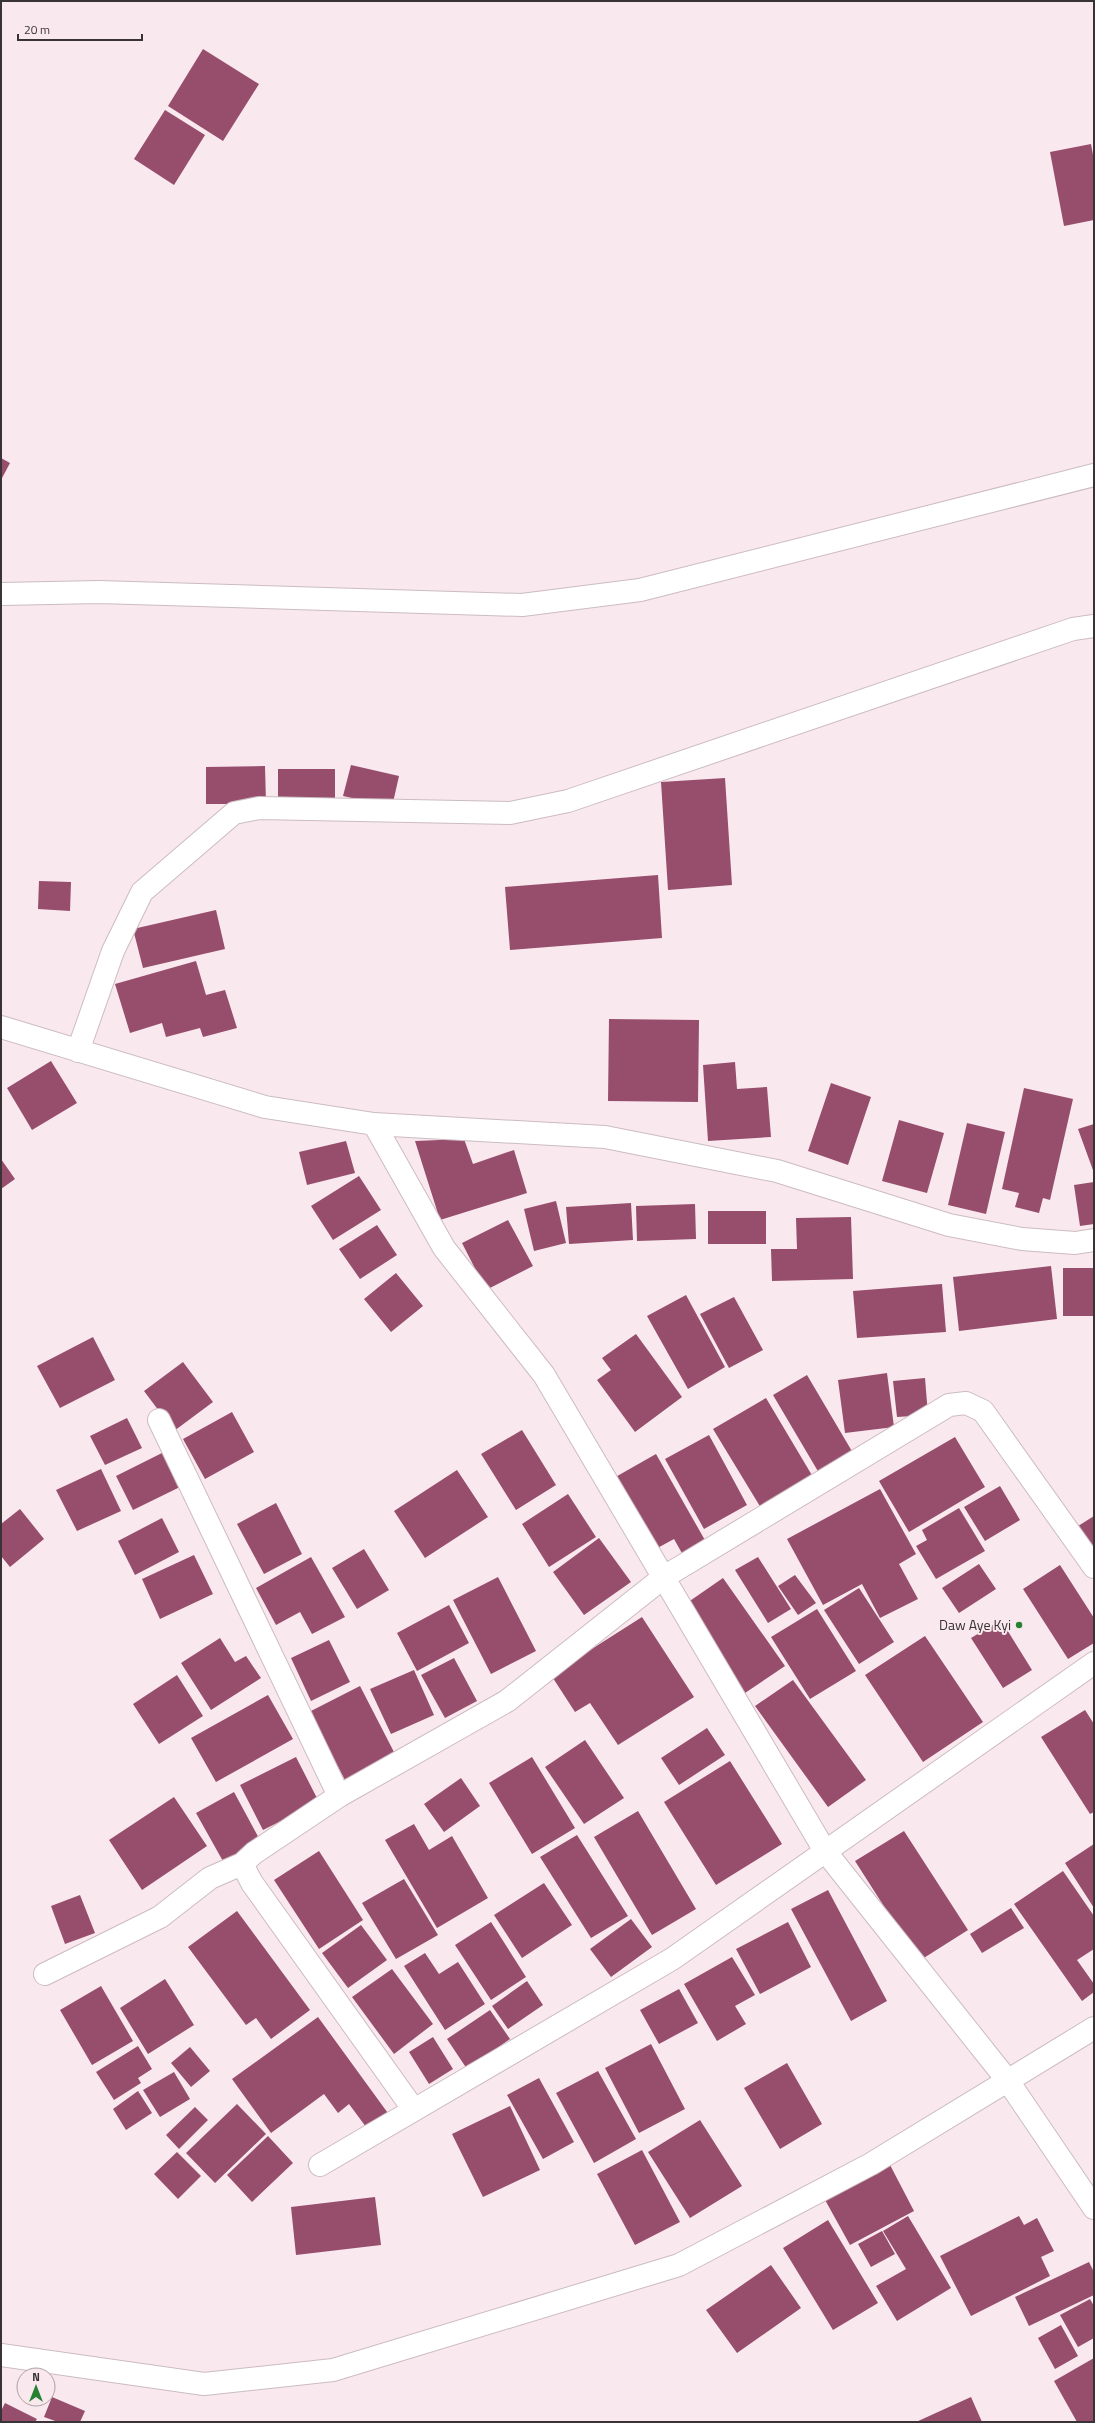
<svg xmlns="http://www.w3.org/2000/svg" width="1095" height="2423" viewBox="0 0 1095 2423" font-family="'Titillium Web',sans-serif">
<rect width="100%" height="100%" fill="#f9e8ed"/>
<path fill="#974d6c" d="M 203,49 L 259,84 L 223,141 L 168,106 Z
M 165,110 L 205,135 L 174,185 L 134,159 Z
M 1091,144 L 1094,160 L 1094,220 L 1064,226 L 1050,152 Z
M 1,458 L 10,463 L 1,480 Z
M 351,765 L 399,776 L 392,807 L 343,796 Z
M 265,766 L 266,804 L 206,804 L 206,767 Z
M 278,769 L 335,769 L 335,802 L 278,802 Z
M 725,778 L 732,885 L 668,890 L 661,782 Z
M 658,875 L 662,938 L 510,950 L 505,887 Z
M 39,881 L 71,882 L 70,911 L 38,909 Z
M 216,910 L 225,949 L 143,968 L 133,929 Z
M 196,961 L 206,995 L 225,990 L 237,1028 L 203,1037 L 200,1028 L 166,1037 L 162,1023 L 130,1033 L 115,984 Z
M 609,1019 L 699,1020 L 698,1102 L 608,1101 Z
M 51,1061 L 77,1103 L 32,1130 L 7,1088 Z
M 735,1062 L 737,1089 L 767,1087 L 771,1137 L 708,1141 L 703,1065 Z
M 831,1083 L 871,1097 L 848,1165 L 808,1151 Z
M 1024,1088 L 1073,1099 L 1050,1200 L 1043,1198 L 1039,1213 L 1015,1207 L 1019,1193 L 1002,1189 Z
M 899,1120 L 944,1133 L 927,1193 L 882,1181 Z
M 967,1123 L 1005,1132 L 986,1214 L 948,1205 Z
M 1094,1124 L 1094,1173 L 1078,1129 Z
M 464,1139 L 473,1164 L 514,1150 L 527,1193 L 440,1220 L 415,1141 Z
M 346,1141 L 355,1173 L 307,1185 L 299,1152 Z
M 1,1159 L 15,1179 L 1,1189 Z
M 359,1176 L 381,1210 L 333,1240 L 311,1206 Z
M 1094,1182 L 1094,1224 L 1080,1226 L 1074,1185 Z
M 556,1201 L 566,1243 L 534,1251 L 524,1209 Z
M 631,1203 L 633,1240 L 569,1244 L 566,1207 Z
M 695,1204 L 696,1239 L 637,1241 L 636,1206 Z
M 708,1211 L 766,1211 L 766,1244 L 708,1244 Z
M 851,1217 L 853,1279 L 772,1281 L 771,1249 L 797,1249 L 796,1218 Z
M 508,1220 L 533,1266 L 486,1290 L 462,1243 Z
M 377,1225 L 397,1255 L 360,1279 L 339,1249 Z
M 1051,1266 L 1057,1319 L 959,1331 L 953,1277 Z
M 1063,1268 L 1094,1268 L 1094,1316 L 1063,1316 Z
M 396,1273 L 423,1306 L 391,1332 L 364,1299 Z
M 942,1284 L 946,1332 L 857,1338 L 853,1291 Z
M 686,1295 L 725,1367 L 688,1389 L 647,1316 Z
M 734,1297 L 763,1350 L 729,1368 L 700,1314 Z
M 636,1334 L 682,1397 L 635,1432 L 597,1380 L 611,1370 L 602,1358 Z
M 93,1337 L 115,1380 L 60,1408 L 37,1366 Z
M 183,1362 L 213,1402 L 174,1431 L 144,1391 Z
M 887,1373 L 894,1427 L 845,1433 L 838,1380 Z
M 807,1375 L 853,1453 L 819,1473 L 773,1395 Z
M 925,1378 L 928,1415 L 897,1417 L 893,1381 Z
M 766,1398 L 813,1477 L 761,1508 L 713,1429 Z
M 232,1412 L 254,1452 L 205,1479 L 183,1439 Z
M 127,1418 L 142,1448 L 105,1465 L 90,1436 Z
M 522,1430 L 556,1485 L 516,1510 L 481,1454 Z
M 709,1435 L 747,1505 L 704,1529 L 665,1459 Z
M 955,1437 L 985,1487 L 909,1532 L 879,1481 Z
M 164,1452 L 182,1486 L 133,1510 L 116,1476 Z
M 656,1454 L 706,1542 L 683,1555 L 674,1539 L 652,1551 L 612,1479 Z
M 101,1469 L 121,1511 L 77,1531 L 56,1490 Z
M 457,1470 L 488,1517 L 425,1558 L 394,1511 Z
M 1000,1486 L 1020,1520 L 985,1541 L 964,1507 Z
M 880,1489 L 916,1554 L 899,1564 L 918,1599 L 880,1618 L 862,1584 L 823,1605 L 787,1539 Z
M 568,1494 L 596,1537 L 549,1567 L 522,1524 Z
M 276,1503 L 302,1554 L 264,1574 L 237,1524 Z
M 959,1508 L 985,1551 L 936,1579 L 916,1546 L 927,1540 L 922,1530 Z
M 20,1509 L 44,1539 L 10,1567 L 1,1556 L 1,1524 Z
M 1094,1516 L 1094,1557 L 1075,1528 Z
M 162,1518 L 179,1552 L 135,1575 L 118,1541 Z
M 599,1538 L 631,1582 L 584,1615 L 553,1572 Z
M 364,1549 L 389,1590 L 357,1609 L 332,1568 Z
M 194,1555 L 213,1594 L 160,1619 L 142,1579 Z
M 311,1557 L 345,1617 L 312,1634 L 300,1612 L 276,1625 L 256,1588 Z
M 758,1557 L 791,1609 L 768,1623 L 735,1570 Z
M 979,1564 L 996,1589 L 959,1613 L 942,1588 Z
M 1060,1565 L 1094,1618 L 1094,1643 L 1068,1659 L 1023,1589 Z
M 795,1575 L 816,1603 L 798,1615 L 778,1586 Z
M 498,1577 L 536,1651 L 491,1674 L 453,1600 Z
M 723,1578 L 785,1666 L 745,1693 L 684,1605 Z
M 859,1588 L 894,1642 L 859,1664 L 824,1610 Z
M 449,1605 L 469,1643 L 417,1671 L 397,1633 Z
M 817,1609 L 856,1671 L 810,1699 L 771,1637 Z
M 642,1617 L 694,1697 L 618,1745 L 590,1703 L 575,1712 L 551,1675 Z
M 1001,1620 L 1032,1670 L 1003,1688 L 971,1638 Z
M 925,1636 L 983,1722 L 923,1762 L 865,1675 Z
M 220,1638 L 235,1662 L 246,1656 L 261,1678 L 211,1710 L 181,1663 Z
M 329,1640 L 350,1682 L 311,1701 L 291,1658 Z
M 454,1658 L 477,1701 L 445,1718 L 421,1675 Z
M 414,1670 L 434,1715 L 391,1734 L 370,1689 Z
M 177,1675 L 203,1716 L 159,1744 L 133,1704 Z
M 793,1680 L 866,1780 L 828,1807 L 755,1706 Z
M 360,1686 L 395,1754 L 345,1780 L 309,1712 Z
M 268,1695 L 293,1739 L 216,1782 L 191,1738 Z
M 1085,1710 L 1094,1724 L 1094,1812 L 1090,1814 L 1041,1737 Z
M 707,1728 L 725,1755 L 679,1785 L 661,1758 Z
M 585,1740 L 624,1798 L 584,1824 L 545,1767 Z
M 296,1757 L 319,1802 L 263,1830 L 240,1785 Z
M 532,1757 L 575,1828 L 532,1854 L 489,1783 Z
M 730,1761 L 782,1844 L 716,1885 L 664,1802 Z
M 461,1778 L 480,1806 L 444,1832 L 424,1804 Z
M 234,1792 L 261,1842 L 224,1863 L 196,1813 Z
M 174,1797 L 207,1846 L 142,1890 L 109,1840 Z
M 638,1811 L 696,1909 L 652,1935 L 594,1837 Z
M 414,1824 L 429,1850 L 452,1836 L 488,1898 L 437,1928 L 385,1840 Z
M 904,1831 L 968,1930 L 919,1961 L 855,1861 Z
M 577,1835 L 628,1916 L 591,1938 L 540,1857 Z
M 1094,1844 L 1094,1908 L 1065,1863 Z
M 319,1851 L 363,1920 L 319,1949 L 274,1880 Z
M 1063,1871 L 1094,1916 L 1094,1949 L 1077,1960 L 1094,1984 L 1094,1992 L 1082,2001 L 1014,1904 Z
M 404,1879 L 438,1935 L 396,1959 L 362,1903 Z
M 544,1883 L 572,1925 L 522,1958 L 494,1915 Z
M 828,1890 L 887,2001 L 851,2021 L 791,1909 Z
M 80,1895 L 95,1933 L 65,1944 L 51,1906 Z
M 1011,1908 L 1024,1928 L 982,1953 L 970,1934 Z
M 237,1911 L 310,2010 L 271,2039 L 256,2018 L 246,2025 L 188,1947 Z
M 631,1919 L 652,1947 L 611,1977 L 590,1949 Z
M 491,1922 L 526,1977 L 491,2000 L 455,1945 Z
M 788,1922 L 811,1967 L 760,1994 L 736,1949 Z
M 361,1925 L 387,1960 L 348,1988 L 322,1953 Z
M 425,1953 L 439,1974 L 458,1962 L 485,2004 L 445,2030 L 404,1966 Z
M 732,1957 L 755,1995 L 735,2006 L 746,2024 L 717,2041 L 684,1984 Z
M 392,1969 L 433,2024 L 394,2054 L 352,1997 Z
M 165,1979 L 194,2025 L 148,2054 L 120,2008 Z
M 527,1981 L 543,2005 L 508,2029 L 492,2006 Z
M 101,1986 L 133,2041 L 92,2065 L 60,2010 Z
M 679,1989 L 698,2023 L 659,2044 L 640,2010 Z
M 490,2010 L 510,2039 L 467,2069 L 447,2039 Z
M 318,2017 L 390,2116 L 369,2131 L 349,2104 L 338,2113 L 324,2094 L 271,2133 L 232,2079 Z
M 433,2037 L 453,2069 L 429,2084 L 409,2052 Z
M 651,2044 L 685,2109 L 639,2133 L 605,2068 Z
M 138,2046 L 152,2069 L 138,2078 L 141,2083 L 114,2100 L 96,2072 Z
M 190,2047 L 210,2071 L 191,2087 L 171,2063 Z
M 787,2063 L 822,2124 L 780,2149 L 744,2088 Z
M 598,2071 L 636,2139 L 594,2163 L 556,2093 Z
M 174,2072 L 190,2099 L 160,2117 L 143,2090 Z
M 539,2078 L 574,2142 L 543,2159 L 507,2095 Z
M 138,2091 L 152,2113 L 126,2130 L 113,2109 Z
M 237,2104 L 266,2134 L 215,2183 L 186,2153 Z
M 510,2106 L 540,2170 L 483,2197 L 452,2134 Z
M 195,2107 L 208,2120 L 179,2149 L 166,2135 Z
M 700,2120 L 742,2186 L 690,2218 L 648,2152 Z
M 268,2136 L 293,2163 L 252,2202 L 227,2175 Z
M 642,2150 L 680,2222 L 635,2245 L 597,2174 Z
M 177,2152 L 201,2176 L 178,2199 L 154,2174 Z
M 889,2163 L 914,2211 L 850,2245 L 824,2198 Z
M 375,2197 L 381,2245 L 296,2255 L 291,2207 Z
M 908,2216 L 951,2288 L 897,2321 L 876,2286 L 906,2269 L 883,2231 Z
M 1019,2216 L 1024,2225 L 1037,2218 L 1054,2251 L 1041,2257 L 1050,2276 L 971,2316 L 940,2256 Z
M 828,2220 L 878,2303 L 833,2330 L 783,2248 Z
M 882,2231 L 895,2254 L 871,2267 L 858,2244 Z
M 1089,2262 L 1094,2272 L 1094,2295 L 1029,2326 L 1015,2297 Z
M 771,2265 L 801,2308 L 737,2353 L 706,2310 Z
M 1090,2299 L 1094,2306 L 1094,2338 L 1078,2347 L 1060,2315 Z
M 1061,2325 L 1078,2356 L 1055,2369 L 1038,2338 Z
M 1094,2358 L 1094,2422 L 1077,2422 L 1054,2381 Z
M 52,2397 L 85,2411 L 80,2422 L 58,2422 L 44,2417 Z
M 971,2397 L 982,2422 L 916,2422 Z
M 5,2403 L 37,2419 L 35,2422 L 1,2422 L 1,2411 Z"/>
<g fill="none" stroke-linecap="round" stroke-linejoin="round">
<defs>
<path id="street" d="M 1,594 L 99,592 L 522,605 L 640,590 L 1094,475
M 1,1027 L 265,1107 L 374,1124 L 605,1137 L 777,1171 L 949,1225 L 1022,1239 L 1075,1243 L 1094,1240
M 78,1051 L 113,951 L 142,892 L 234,813 L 259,808 L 510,813 L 568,801 L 1073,629 L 1094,626
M 374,1124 L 444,1248 L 544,1375 L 825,1851 L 1008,2081 L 1094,2208
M 159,1420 L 339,1796
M 45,1974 L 160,1917 L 210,1878 L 242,1864
M 414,2110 L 252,1883 L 242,1864 L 254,1853 L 339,1796 L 507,1701 L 664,1577 L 949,1405 L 966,1403 L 983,1411 L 1094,1567
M 320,2165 L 672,1959 L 1094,1663
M 1,2355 L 204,2384 L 333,2370 L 679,2265 L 871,2164 L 1094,2028"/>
</defs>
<use href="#street" stroke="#ccbcc1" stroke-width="24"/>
<use href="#street" stroke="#fff" stroke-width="22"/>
</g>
<circle fill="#268233" stroke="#f9e8ed" stroke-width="1.5" cx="1019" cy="1625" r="4"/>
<g text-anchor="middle" stroke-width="4" stroke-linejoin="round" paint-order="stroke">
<g font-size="14" fill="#393335" stroke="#f9e8ed" text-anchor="end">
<text x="1011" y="1630">Daw Aye Kyi</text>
</g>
</g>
<rect width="1095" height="2423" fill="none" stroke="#393335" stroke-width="4"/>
<g transform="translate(36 2387)"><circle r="19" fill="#f9e8ed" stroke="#aca0a3"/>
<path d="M0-3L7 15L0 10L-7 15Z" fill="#268233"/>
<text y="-6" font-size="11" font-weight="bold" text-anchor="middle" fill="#393335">N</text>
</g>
<path d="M18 34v6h124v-6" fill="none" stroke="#393335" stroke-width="2"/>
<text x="24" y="34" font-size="12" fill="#393335" stroke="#f9e8ed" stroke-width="3" paint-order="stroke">20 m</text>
</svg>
